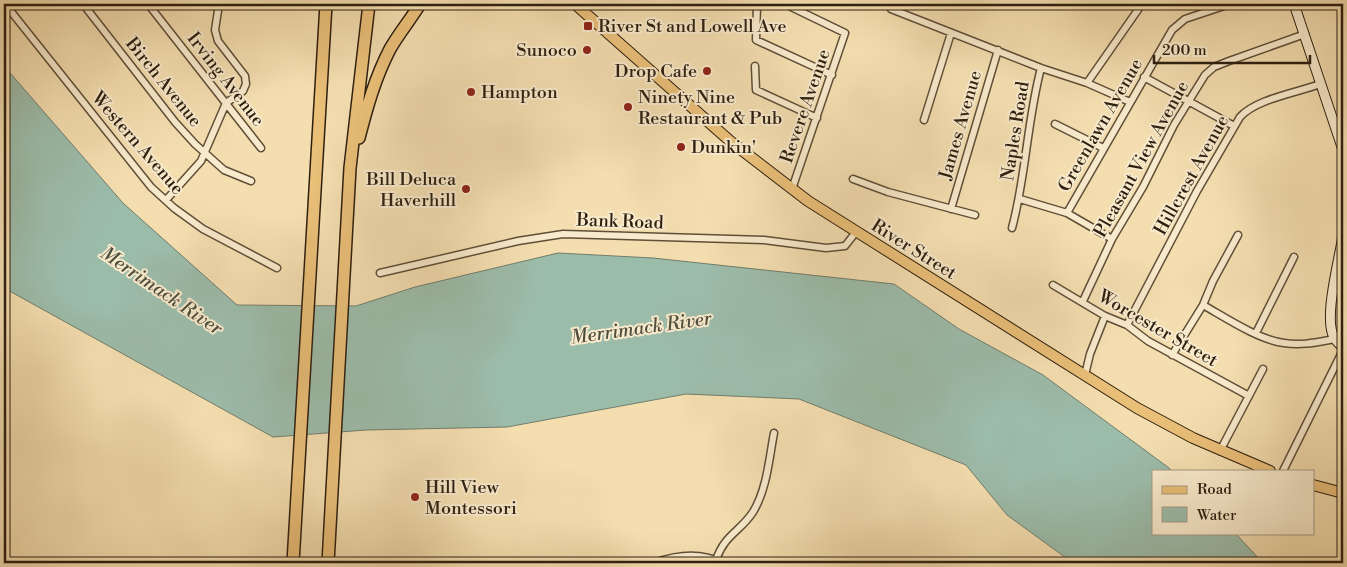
<svg xmlns="http://www.w3.org/2000/svg" width="1347" height="567" viewBox="0 0 1347 567" font-family="'Libre Bodoni',serif">
<rect width="100%" height="100%" fill="#f4deb0"/>
<filter id="stains"><feTurbulence type="fractalNoise" baseFrequency=".004" numOctaves="4"/><feColorMatrix values="0 0 0 0 .2 0 0 0 0 .09 0 0 0 0 .02 0 0 0 .5 -.17"/></filter>
<radialGradient id="worn" r=".72"><stop offset=".6" stop-color="#630" stop-opacity="0"/><stop offset="1" stop-color="#630" stop-opacity=".3"/></radialGradient>
<path fill="#9cbcaa" stroke="#707d6c" d="M 4,66 L 123,203 L 237,305 L 356,306 L 415,287 L 558,253 L 653,258 L 894,284 L 959,329 L 1043,375 L 1169,468 L 1172,471 L 1153,471 L 1153,533 L 1235,533 L 1263,563 L 1073,563 L 1007,515 L 966,465 L 799,399 L 686,394 L 507,427 L 366,430 L 273,437 L 4,288 Z"/>
<g fill="none" stroke-linecap="round" stroke-linejoin="round">
<defs>
<path id="street" d="M 5,4 L 151,187 L 174,208 L 203,229 L 277,268
M 83,4 L 175,122 L 195,144 L 224,170 L 251,181
M 148,4 L 261,148
M 757,4 L 756,40 L 832,75
M 785,4 L 845,33 L 792,189
M 891,9 L 1041,68 L 1087,83 L 1130,102
M 755,66 L 756,90 L 817,118
M 1144,77 L 1234,126
M 1087,83 L 1142,4
M 924,120 L 951,33
M 1055,124 L 1103,148
M 853,179 L 888,192 L 975,215
M 1020,199 L 1067,213 L 1112,239
M 166,200 L 201,161 L 226,103 L 243,91 L 246,84 L 245,76 L 218,41 L 215,30 L 219,4
M 951,209 L 998,50
M 1067,213 L 1172,30 L 1185,19 L 1230,4
M 1012,228 C 1026,176 1027,121 1041,68
M 380,273 L 518,241 L 563,234 L 764,240 L 826,248 L 845,246 L 856,232
M 1334,282 L 1343,283
M 1053,285 L 1105,316 L 1127,325 L 1148,341 L 1249,396
M 1083,301 L 1112,239 L 1143,187 L 1174,125 L 1205,75 L 1214,67 L 1229,61 L 1305,34
M 1203,305 C 1226,318 1259,340 1284,343 C 1302,346 1318,342 1335,339
M 1127,325 L 1197,191 L 1240,117 C 1256,99 1296,93 1320,84
M 1256,333 L 1294,257
M 1172,355 L 1203,305 L 1213,281 L 1238,235
M 1085,375 L 1090,354 L 1105,316
M 1220,451 L 1263,369
M 1283,471 L 1343,350
M 716,560 C 725,534 740,532 753,512 C 767,489 769,459 774,433
M 654,563 C 676,555 701,552 722,563"/>
<path id="secondary" d="M 1294,4 L 1343,150
M 1343,235 C 1340,258 1322,321 1335,339 C 1337,342 1341,345 1343,348"/>
<path id="primary" d="M 575,4 L 730,141 L 808,201 L 1137,408 L 1193,438 L 1270,471
M 1313,485 L 1343,493"/>
<path id="highway" d="M 359,138 C 367,107 375,78 390,49 C 399,33 411,19 420,4
M 293,563 L 326,4
M 328,563 L 350,168 L 369,4"/>
</defs>
<use href="#street" stroke="#5f4f38" stroke-width="9"/>
<use href="#secondary" stroke="#2d1f10" stroke-width="11"/>
<use href="#primary" stroke="#2d1f10" stroke-width="12"/>
<use href="#highway" stroke="#2d1f10" stroke-width="14"/>
<use href="#street" stroke="#f8eacc" stroke-width="6"/>
<use href="#secondary" stroke="#f8eacc" stroke-width="9"/>
<use href="#primary" stroke="#eabf78" stroke-width="10"/>
<use href="#highway" stroke="#eabf78" stroke-width="11"/>
</g>
<g fill="#8f2418" stroke="#f8eacc" stroke-width="2">
<rect x="583" y="21" width="10" height="10" rx="2.5"/>
<circle cx="587" cy="50" r="5"/>
<circle cx="707" cy="71" r="5"/>
<circle cx="471" cy="92" r="5"/>
<circle cx="628" cy="107" r="5"/>
<circle cx="681" cy="147" r="5"/>
<circle cx="466" cy="189" r="5"/>
<circle cx="415" cy="497" r="5"/>
</g>
<g text-anchor="middle" stroke-width="4" stroke-linejoin="round" paint-order="stroke">
<g font-size="18" fill="#2d1f10" stroke="#f8eacc" text-anchor="start">
<text x="598" y="32">River St and Lowell Ave</text>
<text x="577" y="56" text-anchor="end">Sunoco</text>
<text x="697" y="77" text-anchor="end">Drop Cafe</text>
<text x="481" y="98">Hampton</text>
<text x="638" y="103">Ninety Nine<tspan x="638" dy="21">Restaurant &amp; Pub</tspan></text>
<text x="691" y="153">Dunkin'</text>
<text x="456" y="185" text-anchor="end">Bill Deluca<tspan x="456" dy="21">Haverhill</tspan></text>
<text x="425" y="493">Hill View<tspan x="425" dy="21">Montessori</tspan></text>
</g>
<g font-size="18" fill="#2d1f10" stroke="#f8eacc">
<text transform="translate(226 79) rotate(52)" y="6">Irving Avenue</text>
<text transform="translate(164 82) rotate(51)" y="6">Birch Avenue</text>
<text transform="translate(805 106) rotate(-71)" y="6">Revere Avenue</text>
<text transform="translate(960 125) rotate(-74)" y="6">James Avenue</text>
<text transform="translate(1100 125) rotate(-60)" y="6">Greenlawn Avenue</text>
<text transform="translate(1015 131) rotate(-81)" y="6">Naples Road</text>
<text transform="translate(138 143) rotate(49)" y="6">Western Avenue</text>
<text transform="translate(1141 159) rotate(-61)" y="6">Pleasant View Avenue</text>
<text transform="translate(1191 175) rotate(-61)" y="6">Hillcrest Avenue</text>
<text transform="translate(620 221) rotate(2)" y="6">Bank Road</text>
<text transform="translate(914 249) rotate(32)" y="6">River Street</text>
<text transform="translate(1158 328) rotate(30)" y="6">Worcester Street</text>
</g>
<g font-size="19" font-style="italic" fill="#4e4e3e" stroke="#f8eacc">
<text transform="translate(162 290) rotate(34)" y="7">Merrimack River</text>
<text transform="translate(641 327) rotate(-8)" y="7">Merrimack River</text>
</g>
</g>
<rect width="1347" height="567" fill="none" stroke="#f4deb0" stroke-width="20"/>
<rect x="5" y="5" width="1337" height="557" fill="none" stroke="#2d1f10" stroke-width="2.5"/>
<rect x="10" y="10" width="1327" height="547" fill="none" stroke="#2d1f10"/>
<rect x="1152" y="470" width="162" height="65" fill="#f8eacc" stroke="#a79981"/>
<rect x="1162" y="486" width="25" height="8" fill="#eabf78" stroke="#a79981"/>
<text x="1197" y="494" font-size="15" fill="#2d1f10">Road</text>
<rect x="1162" y="507" width="25" height="15" fill="#9cbcaa" stroke="#a79981"/>
<text x="1197" y="520" font-size="15" fill="#2d1f10">Water</text>
<path d="M1154 55v8h156v-8" fill="none" stroke="#2d1f10" stroke-width="2.5"/>
<text x="1162" y="55" font-size="15" fill="#2d1f10" stroke="#f8eacc" stroke-width="4" paint-order="stroke">200 m</text>
<rect width="100%" height="100%" filter="url(#stains)"/>
<rect width="100%" height="100%" fill="url(#worn)"/>
</svg>
